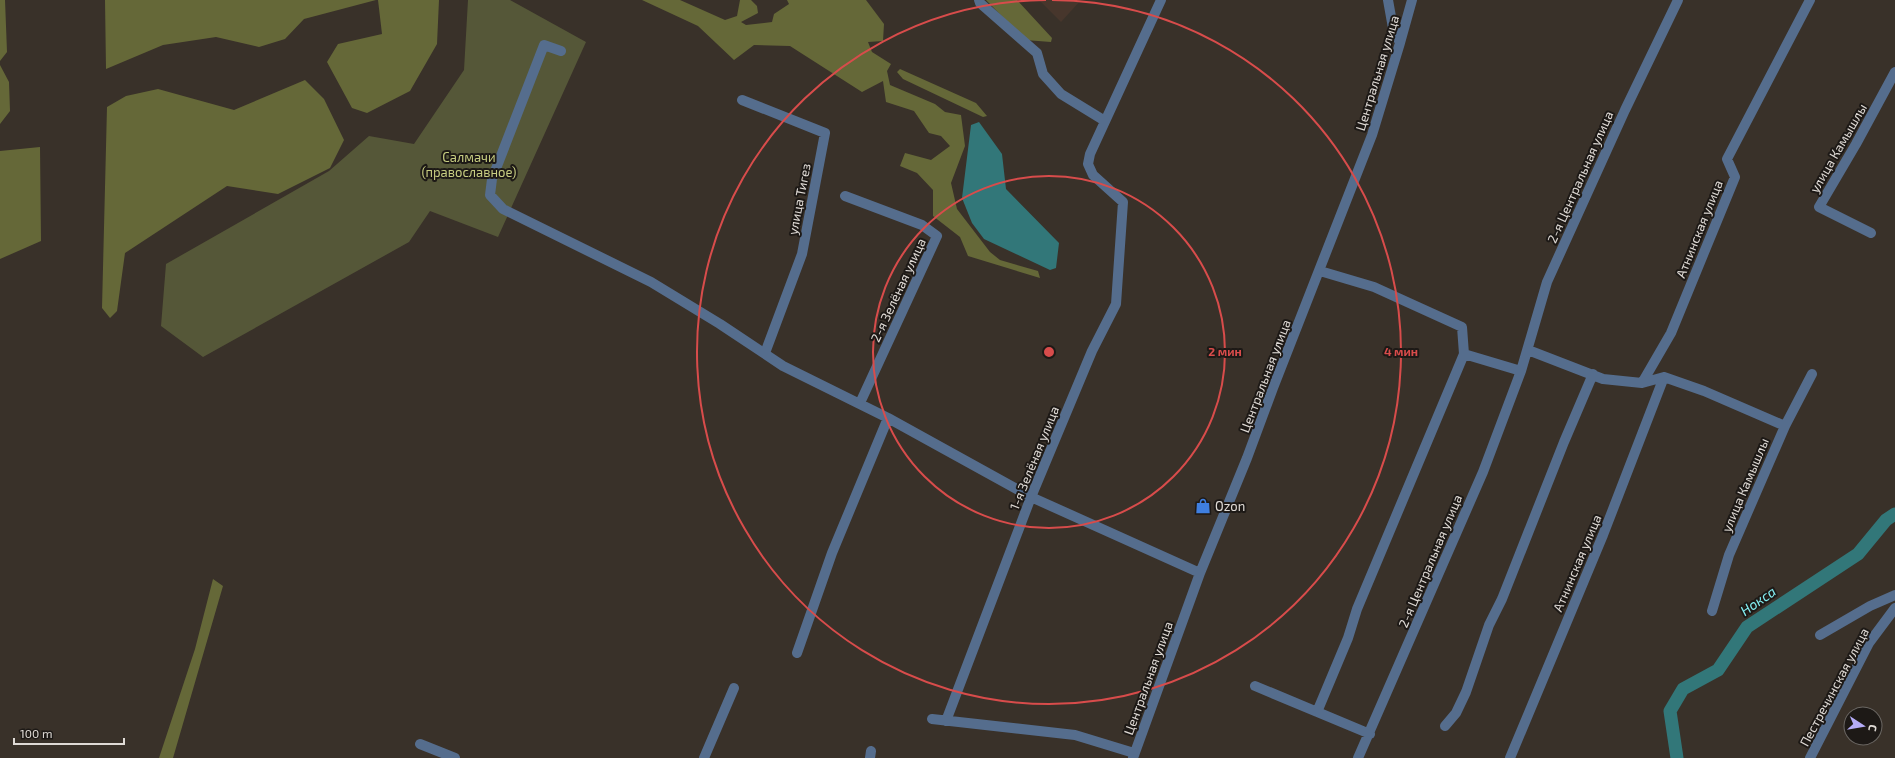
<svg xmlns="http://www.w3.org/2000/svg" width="1895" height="758" viewBox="0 0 1895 758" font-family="'Exo 2',sans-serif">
<rect width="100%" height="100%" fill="#393129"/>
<path fill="#47362c" d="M 1039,0 L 1081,0 L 1061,22 Z"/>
<path fill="#555738" d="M 468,0 L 510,0 L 586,42 L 498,237 L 430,211 L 409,242 L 203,357 L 161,326 L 166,264 L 329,171 L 369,136 L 414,144 L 464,70 Z"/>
<path fill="#656838" d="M 0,0 L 5,0 L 7,52 L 0,61 Z
M 105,0 L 376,0 L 304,19 L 285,39 L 259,47 L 216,37 L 163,45 L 106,69 Z
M 378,0 L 439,0 L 437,44 L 410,91 L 367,113 L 352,108 L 327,62 L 338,44 L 382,34 Z
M 642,0 L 680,0 L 725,20 L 737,16 L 740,0 L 751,0 L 757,6 L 758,13 L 741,22 L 746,25 L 772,22 L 774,14 L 789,4 L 787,0 L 866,0 L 884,24 L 883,41 L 868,42 L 872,52 L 891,64 L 887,71 L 890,85 L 935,104 L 945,112 L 961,115 L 965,146 L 951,183 L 957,209 L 990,252 L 1000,260 L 1038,271 L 1040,278 L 968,256 L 960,237 L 933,216 L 933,190 L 917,173 L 900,166 L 905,153 L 931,160 L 950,146 L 941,136 L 929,133 L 914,111 L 886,102 L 883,81 L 862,92 L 790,46 L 754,45 L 734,60 L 698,26 Z
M 986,0 L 1017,0 L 1052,38 L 1051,42 L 1025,40 Z
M 0,65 L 9,82 L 10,111 L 0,124 Z
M 900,69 L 976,103 L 987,116 L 983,117 L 903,79 L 897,72 Z
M 305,80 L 324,99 L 344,140 L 330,168 L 278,194 L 227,186 L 125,253 L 117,311 L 110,318 L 102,308 L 107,107 L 126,96 L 158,89 L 234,110 Z
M 40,147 L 41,241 L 0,259 L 0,151 Z
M 213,579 L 223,586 L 173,758 L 159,758 L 195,649 Z"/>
<path fill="#327779" d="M 979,122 L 1002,154 L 1006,189 L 1059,243 L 1056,268 L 1050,270 L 984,239 L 972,223 L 962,198 L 971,125 Z"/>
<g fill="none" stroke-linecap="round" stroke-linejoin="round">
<path stroke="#327779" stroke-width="13" d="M 1677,758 L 1670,711 L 1683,689 L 1718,670 L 1747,627 L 1858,554 L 1886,520 L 1895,514"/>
<path stroke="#556d8d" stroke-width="10" d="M 979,0 L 980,3 L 1037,53 L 1043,74 L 1061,94 L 1105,121
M 1388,0 L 1393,28 L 1400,43
M 561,51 L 544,45 L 492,179 L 490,195 L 503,209 L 651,282 L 720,324 L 783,366 L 888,418 L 1031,497 L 1200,573
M 742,100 L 825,133 L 802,254 L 765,353
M 845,196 L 922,225 L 937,236 L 860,403
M 1871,233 L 1819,207 L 1856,144 L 1895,72
M 1528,350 L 1603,379 L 1642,383 L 1664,377 L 1704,391 L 1785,426
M 1464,354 L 1521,371
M 1642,383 L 1671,333 L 1735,177 L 1727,159 L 1810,0
M 1712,611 L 1729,555 L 1785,426 L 1812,374
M 1820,635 L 1870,606 L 1895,595
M 797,653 L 832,553 L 888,418
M 1255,686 L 1370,734
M 1317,712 L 1348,638 L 1357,609 L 1464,354 L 1462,327 L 1374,287 L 1320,271
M 932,719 L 1075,735 L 1134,753
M 946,721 L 1031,497 L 1092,351 L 1116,304 L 1123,202 L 1093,175 L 1088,164 L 1090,154 L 1161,0
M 1445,726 L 1456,713 L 1466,692 L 1489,625 L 1502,599 L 1564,442 L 1593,374
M 420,744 L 455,758
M 704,758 L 734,688
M 870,758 L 871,751
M 1133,758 L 1200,573 L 1247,458 L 1273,388 L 1372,135 L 1400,43 L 1412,0
M 1358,758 L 1483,472 L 1521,371 L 1547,282 L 1625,110 L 1678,0
M 1510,758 L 1603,535 L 1664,377
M 1810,758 L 1869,643 L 1895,608"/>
</g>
<g fill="none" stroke="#d84c4b" stroke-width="2">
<circle cx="1049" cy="352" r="176"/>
<path d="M1052 0A352 352 0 1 1 1046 0"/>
</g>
<defs>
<symbol id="shop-bare" viewBox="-9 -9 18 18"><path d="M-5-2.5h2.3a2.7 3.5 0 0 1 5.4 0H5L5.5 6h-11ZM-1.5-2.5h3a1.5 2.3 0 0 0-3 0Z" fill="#3f7fe0" stroke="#1d1916" stroke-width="2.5" paint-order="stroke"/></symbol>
</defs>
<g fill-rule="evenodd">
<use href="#shop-bare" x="1192" y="495" width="22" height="22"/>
</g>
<g text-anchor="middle" stroke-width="4" stroke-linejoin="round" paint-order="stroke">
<g font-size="13" fill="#e0dbd6" stroke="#1d1916">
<text transform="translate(1377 73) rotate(-73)" y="5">Центральная улица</text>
<text transform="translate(1838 148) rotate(-60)" y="5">улица Камышлы</text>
<text transform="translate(1580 177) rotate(-66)" y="5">2-я Центральная улица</text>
<text transform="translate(799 199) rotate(-79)" y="5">улица Тигез</text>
<text transform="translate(1699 229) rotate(-68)" y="5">Атнинская улица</text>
<text transform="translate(898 290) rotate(-65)" y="5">2-я Зелёная улица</text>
<text transform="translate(1265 376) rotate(-69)" y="5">Центральная улица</text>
<text transform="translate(1034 458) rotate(-68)" y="5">1-я Зелёная улица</text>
<text transform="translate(1745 485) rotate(-67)" y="5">улица Камышлы</text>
<text transform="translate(1430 561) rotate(-67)" y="5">2-я Центральная улица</text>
<text transform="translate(1577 563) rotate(-67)" y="5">Атнинская улица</text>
<text transform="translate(1148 678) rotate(-70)" y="5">Центральная улица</text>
<text transform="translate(1834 687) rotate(-62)" y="5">Пестречинская улица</text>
</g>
<g font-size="13" fill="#c8ce82" stroke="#1d1916">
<text x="469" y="162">Салмачи<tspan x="469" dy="15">(православное)</tspan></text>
</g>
<g font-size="13" fill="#e0dbd6" stroke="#1d1916" text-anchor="start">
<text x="1215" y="511">Ozon</text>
</g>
<g font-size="14" font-style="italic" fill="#84eff2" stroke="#1d1916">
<text transform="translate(1758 601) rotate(-35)" y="5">Нокса</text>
</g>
</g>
<circle cx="1049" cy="352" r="6" fill="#d84c4b" stroke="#1d1916" stroke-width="2"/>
<g font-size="12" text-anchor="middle" font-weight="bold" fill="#d84c4b" stroke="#1d1916" stroke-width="4" stroke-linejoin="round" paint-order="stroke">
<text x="1225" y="356">2 мин</text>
<text x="1401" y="356">4 мин</text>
</g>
<g transform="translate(1863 726) rotate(102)"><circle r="19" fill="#1d1916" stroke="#6b6763"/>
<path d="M0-3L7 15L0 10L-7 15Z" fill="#b5acf8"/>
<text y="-6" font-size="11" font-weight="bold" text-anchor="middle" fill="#e0dbd6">С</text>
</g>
<path d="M14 738v6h110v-6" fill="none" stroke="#e0dbd6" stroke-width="2"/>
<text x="20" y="738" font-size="12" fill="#e0dbd6" stroke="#1d1916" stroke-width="3" paint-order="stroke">100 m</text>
</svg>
